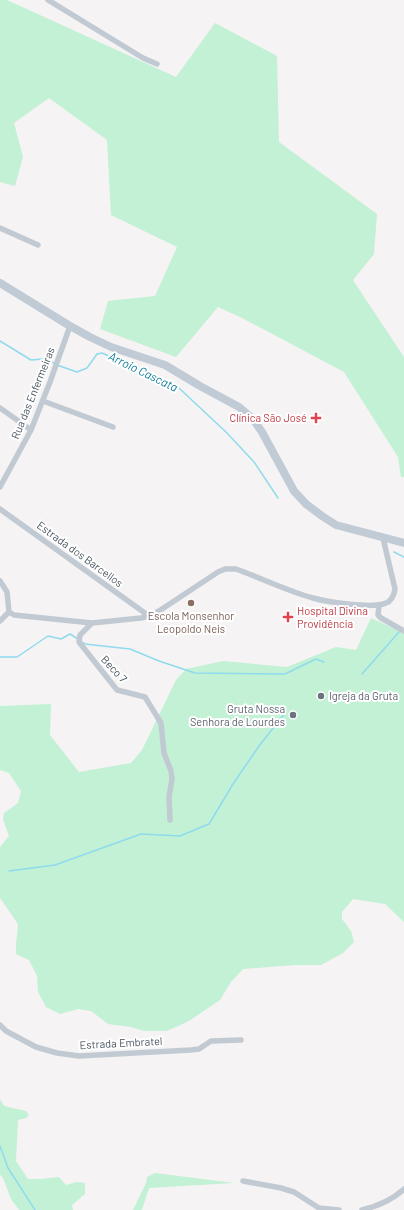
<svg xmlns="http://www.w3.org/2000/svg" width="404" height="1210" viewBox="0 0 404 1210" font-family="Barlow,sans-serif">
<rect width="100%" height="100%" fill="#f5f3f3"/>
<path fill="#c3f1d5" d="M 0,0 L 7,0 L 176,77 L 215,23 L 277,56 L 279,142 L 377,214 L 374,254 L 353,280 L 404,357 L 404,477 L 401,477 L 398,457 L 344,372 L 242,318 L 218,307 L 176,357 L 100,329 L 108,301 L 155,296 L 177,247 L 111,215 L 107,140 L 49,98 L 14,123 L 23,157 L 15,186 L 0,182 Z
M 371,618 L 404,633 L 404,922 L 385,904 L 353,899 L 342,912 L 342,919 L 351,931 L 354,942 L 343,953 L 321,965 L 295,965 L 243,969 L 231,982 L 220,1000 L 189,1021 L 167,1031 L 144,1031 L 131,1027 L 108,1024 L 91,1011 L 78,1009 L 60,1014 L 46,1007 L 38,992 L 37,976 L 29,960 L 16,954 L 16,945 L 18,924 L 0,898 L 0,847 L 9,836 L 3,819 L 4,813 L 18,803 L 21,791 L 9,773 L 0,770 L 0,706 L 51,704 L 50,735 L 79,772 L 131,763 L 142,750 L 176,680 L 186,669 L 223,661 L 287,667 L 336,647 L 356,650 Z
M 0,1099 L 4,1106 L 26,1111 L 29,1115 L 26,1118 L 18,1120 L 16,1161 L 28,1179 L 41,1179 L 59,1177 L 66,1185 L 77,1182 L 85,1183 L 85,1194 L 72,1205 L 73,1210 L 19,1210 L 11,1199 L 3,1178 L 0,1175 Z
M 155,1173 L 234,1183 L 149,1188 L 142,1210 L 133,1210 L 146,1183 L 147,1177 Z"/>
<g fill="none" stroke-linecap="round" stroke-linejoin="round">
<path stroke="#90daee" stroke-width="1.5" d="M 0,341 L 31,360 L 43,359 L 54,363
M 57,365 L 77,372 L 87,368 L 97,354 L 102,353 L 179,388 L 227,433 L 254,462 L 278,498
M 394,552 L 404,557
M 81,641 L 85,644 L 130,649 L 159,661 L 195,673 L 285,674 L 316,659 L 324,662
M 0,657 L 17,657 L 48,636 L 61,639 L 70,634 L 78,639
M 362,674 L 399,632
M 9,871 L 55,865 L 141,834 L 180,836 L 209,824 L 233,784 L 259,746 L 286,712
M 0,1146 L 8,1168 L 35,1210"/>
<path stroke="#c1cad2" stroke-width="5.5" d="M 48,0 L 143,58 L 157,64
M 0,228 L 38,245
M 43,401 L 113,427
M 0,408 L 31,430
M 0,487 L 31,430 L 50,382 L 70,326
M 0,509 L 149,616
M 0,581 L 7,592 L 9,612 L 14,615 L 92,623 L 141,618 L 149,616 L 159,611 L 218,572 L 225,569 L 236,569 C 261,578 287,591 313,598 C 327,602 373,609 386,603 C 392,601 394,595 395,589 L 383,538
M 379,606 L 378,615 L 381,618 L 404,631
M 0,621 L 9,612
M 92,623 L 80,635 L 79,642 L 117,690 L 145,697 L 161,723 L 164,753 L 171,771 L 172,779 L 169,797 L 170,820
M 0,1025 L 6,1031 L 36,1047 L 57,1053 L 79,1056 L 191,1050 L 199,1049 L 211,1041 L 241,1040
M 243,1181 L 281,1188 L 294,1192 L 319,1208 L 339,1210
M 362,1210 C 378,1206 392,1200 404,1189"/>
<path stroke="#c1cbd6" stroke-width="8" d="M 0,283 L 70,326 L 90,337 L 111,347 L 165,365 L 200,386 L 239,407 L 253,419 L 262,432 L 294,491 L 306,504 L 322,516 L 336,525 L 404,543"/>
</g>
<g fill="#e0444e" stroke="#fff" stroke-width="1.5">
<path d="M314 412h4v4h4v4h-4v4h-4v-4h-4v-4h4z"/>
<path d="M286 611h4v4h4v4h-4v4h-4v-4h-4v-4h4z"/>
</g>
<circle fill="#8d6e63" stroke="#fff" stroke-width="1.5" cx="191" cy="603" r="4"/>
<g fill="#6b7280" stroke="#fff" stroke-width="1.5">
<circle cx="321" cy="696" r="4"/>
<circle cx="293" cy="715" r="4"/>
</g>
<g text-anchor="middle" stroke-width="4" stroke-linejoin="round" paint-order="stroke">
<g font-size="11" fill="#4a5661" stroke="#fff">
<text transform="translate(33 393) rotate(-68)" y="4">Rua das Enfermeiras</text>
<text transform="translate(80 554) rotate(36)" y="4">Estrada dos Barcellos</text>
<text transform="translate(114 669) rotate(47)" y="4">Beco 7</text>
<text transform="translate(121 1043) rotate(-3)" y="4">Estrada Embratel</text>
</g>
<g font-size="11" fill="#be3a42" stroke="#fff" text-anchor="end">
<text x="307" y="422">Clínica São José</text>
<text x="297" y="615" text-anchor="start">Hospital Divina<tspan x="297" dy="13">Providência</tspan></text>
</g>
<g font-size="11" fill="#785e54" stroke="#fff">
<text x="191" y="620">Escola Monsenhor<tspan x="191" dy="13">Leopoldo Neis</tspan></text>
</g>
<g font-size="11" fill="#5b616d" stroke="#fff" text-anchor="start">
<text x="329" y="700">Igreja da Gruta</text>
<text x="285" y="713" text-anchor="end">Gruta Nossa<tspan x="285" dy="13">Senhora de Lourdes</tspan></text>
</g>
<g font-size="12" font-style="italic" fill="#0c7c9b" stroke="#fff">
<text transform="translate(143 372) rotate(26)" y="4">Arroio Cascata</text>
</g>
</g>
</svg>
